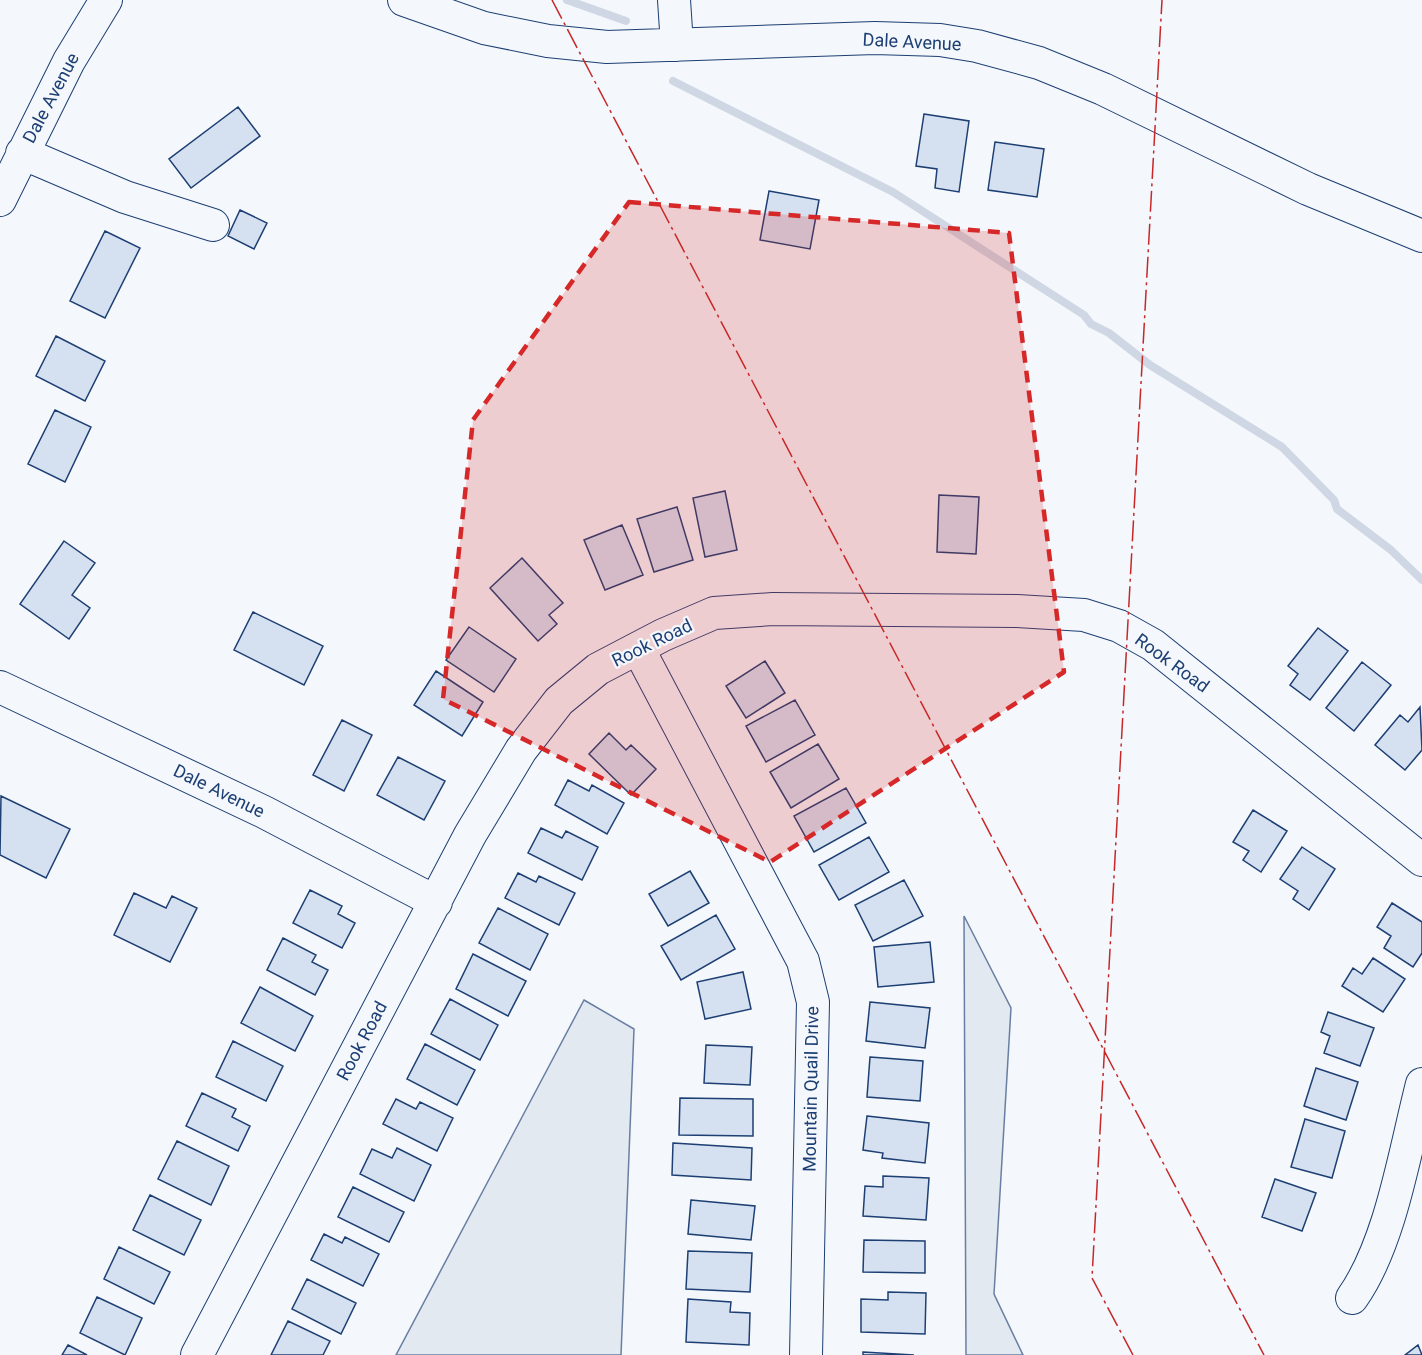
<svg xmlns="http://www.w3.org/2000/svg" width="1422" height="1355" viewBox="0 0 1422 1355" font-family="Roboto,sans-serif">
<rect width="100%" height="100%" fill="#f4f7fb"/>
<path fill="#e3e9f0" stroke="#687fa3" stroke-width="1.5" d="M 964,916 L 1011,1008 L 994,1294 L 1023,1355 L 966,1355 Z
M 584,1000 L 634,1029 L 621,1355 L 396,1355 Z"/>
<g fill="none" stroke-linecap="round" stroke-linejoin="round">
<path stroke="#cfd7e4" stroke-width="8" d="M 567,0 L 626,21
M 673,81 L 893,192 L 1084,315 L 1091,324 L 1109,333 L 1150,365 L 1282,447 L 1334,500 L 1337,509 L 1391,550 L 1422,580"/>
</g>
<path fill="#d5e0f0" stroke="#1d3f73" stroke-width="1.5" d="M 238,107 L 260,136 L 191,188 L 169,159 Z
M 924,114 L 969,121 L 959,192 L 935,188 L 937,169 L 916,166 Z
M 995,142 L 1044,149 L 1037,197 L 988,190 Z
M 769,191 L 819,200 L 810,249 L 760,240 Z
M 240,210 L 267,223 L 254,249 L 228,236 Z
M 105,231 L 140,248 L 105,318 L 70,301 Z
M 56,336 L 105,361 L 85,401 L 36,376 Z
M 55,410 L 91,427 L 65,482 L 28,464 Z
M 725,491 L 737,550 L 705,557 L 693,498 Z
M 939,495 L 979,497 L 976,554 L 937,552 Z
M 677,507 L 693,560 L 654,572 L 637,519 Z
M 622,525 L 643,575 L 605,590 L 584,540 Z
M 64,541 L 95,563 L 72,595 L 90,608 L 69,639 L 20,604 Z
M 522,558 L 563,603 L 549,615 L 557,624 L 538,641 L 490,588 Z
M 253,612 L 323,646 L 304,685 L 234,650 Z
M 469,627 L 516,659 L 494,692 L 446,660 Z
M 1318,628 L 1348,651 L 1310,700 L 1290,685 L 1298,674 L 1288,666 Z
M 765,661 L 785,693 L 746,718 L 726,686 Z
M 1362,662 L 1391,685 L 1354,731 L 1326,708 Z
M 436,671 L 483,702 L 462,736 L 414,705 Z
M 795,700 L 815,735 L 766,762 L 746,726 Z
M 1420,707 L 1422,750 L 1405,770 L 1375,745 L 1400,715 L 1408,722 Z
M 342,720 L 372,735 L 344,791 L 313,775 Z
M 609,733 L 626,750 L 631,745 L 656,769 L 631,795 L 589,754 Z
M 818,744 L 839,779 L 791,808 L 770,772 Z
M 398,757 L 445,781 L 424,820 L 377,795 Z
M 568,780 L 589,791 L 592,785 L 624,803 L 607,834 L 555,805 Z
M 846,788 L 866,823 L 814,852 L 794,816 Z
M 1,796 L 70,829 L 46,878 L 0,855 Z
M 1253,810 L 1287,831 L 1261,872 L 1243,860 L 1249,851 L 1233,842 Z
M 541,828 L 562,838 L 566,831 L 598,847 L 582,880 L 528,853 Z
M 869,837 L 889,872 L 839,900 L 819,865 Z
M 1302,847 L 1335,869 L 1309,910 L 1293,899 L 1298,891 L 1280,879 Z
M 690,871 L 709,903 L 668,926 L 649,894 Z
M 518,873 L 536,882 L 539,876 L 575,893 L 559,925 L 505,898 Z
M 904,880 L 923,916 L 873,941 L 855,905 Z
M 310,890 L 342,906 L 338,914 L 355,923 L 342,948 L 293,923 Z
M 134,893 L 166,908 L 172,896 L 197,908 L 170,962 L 114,935 Z
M 1392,903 L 1422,922 L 1422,953 L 1413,967 L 1384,948 L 1391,936 L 1377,927 Z
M 498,908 L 548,934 L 530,970 L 479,943 Z
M 716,915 L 735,949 L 681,980 L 661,946 Z
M 283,938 L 316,955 L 312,962 L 328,970 L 315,995 L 267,970 Z
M 930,942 L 934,982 L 878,987 L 874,947 Z
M 473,954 L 526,981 L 508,1016 L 456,989 Z
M 1373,958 L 1405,979 L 1383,1012 L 1342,986 L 1353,968 L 1362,974 Z
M 743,972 L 751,1009 L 705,1019 L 697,982 Z
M 260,987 L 313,1016 L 295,1051 L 241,1023 Z
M 450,999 L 498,1025 L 480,1060 L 431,1034 Z
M 870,1002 L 930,1008 L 925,1048 L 866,1041 Z
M 1328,1012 L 1374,1028 L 1360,1066 L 1324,1053 L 1330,1036 L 1321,1032 Z
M 233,1041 L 283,1066 L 266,1101 L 216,1077 Z
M 425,1044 L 475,1070 L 457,1105 L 407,1079 Z
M 706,1045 L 752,1047 L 750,1085 L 704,1083 Z
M 870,1057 L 923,1061 L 920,1101 L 867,1097 Z
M 1316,1068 L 1358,1082 L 1346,1120 L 1304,1106 Z
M 202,1093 L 236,1109 L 232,1117 L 250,1126 L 238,1151 L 186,1126 Z
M 680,1098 L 753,1099 L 753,1136 L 679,1135 Z
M 396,1099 L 416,1109 L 420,1102 L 453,1118 L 437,1151 L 383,1124 Z
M 867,1116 L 929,1123 L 925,1163 L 882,1158 L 883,1153 L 863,1150 Z
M 1305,1119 L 1345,1131 L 1332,1178 L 1291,1167 Z
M 177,1141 L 229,1166 L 211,1205 L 158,1179 Z
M 673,1143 L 752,1148 L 751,1180 L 672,1175 Z
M 397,1148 L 431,1165 L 414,1201 L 360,1174 L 372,1149 L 392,1158 Z
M 883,1176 L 929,1178 L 926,1220 L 863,1216 L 865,1186 L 883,1187 Z
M 1275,1179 L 1316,1193 L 1302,1231 L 1262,1217 Z
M 353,1187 L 404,1212 L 389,1242 L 338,1217 Z
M 150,1195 L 201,1220 L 184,1255 L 133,1230 Z
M 691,1200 L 755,1206 L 751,1240 L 688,1234 Z
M 324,1234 L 342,1243 L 345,1237 L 379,1254 L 363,1286 L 311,1260 Z
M 864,1240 L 925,1241 L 925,1273 L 863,1272 Z
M 119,1247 L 170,1272 L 154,1304 L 104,1279 Z
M 688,1251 L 752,1253 L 750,1292 L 686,1289 Z
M 307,1279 L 356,1303 L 341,1334 L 292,1309 Z
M 888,1292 L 926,1293 L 925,1334 L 861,1332 L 861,1299 L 888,1300 Z
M 97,1297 L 142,1318 L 125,1355 L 80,1333 Z
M 688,1299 L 731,1302 L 730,1312 L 750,1313 L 749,1345 L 686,1342 Z
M 288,1321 L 330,1341 L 323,1355 L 271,1355 Z
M 68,1345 L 87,1355 L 62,1355 Z
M 1418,1345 L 1422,1355 L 1405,1355 Z
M 863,1352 L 914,1355 L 863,1355 Z"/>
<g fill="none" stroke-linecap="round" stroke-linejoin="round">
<defs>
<path id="minor" d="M 404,0 L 484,28 L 548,41 L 607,47 L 875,38 L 940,40 L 977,46 L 1039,63 L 1103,89 L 1308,189 L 1422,236
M 674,0 L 677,45
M 22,153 L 125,197 L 213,225
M 0,200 L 69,61 L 106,0
M 638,648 L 803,961 L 813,1002 L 806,1355
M 0,687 L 264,812 L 436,902
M 1352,1298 C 1391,1243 1405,1150 1422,1084
M 197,1355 L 470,835 L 521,750 L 559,701 L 598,669 L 663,635 L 714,613 L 773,609 L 1017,611 L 1084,615 L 1119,626 L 1153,645 L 1422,860"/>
</defs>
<use href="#minor" stroke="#1d3f73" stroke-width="34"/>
<use href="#minor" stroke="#f4f7fb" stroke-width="32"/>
<path stroke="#c62828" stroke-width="1.5" stroke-dasharray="21 4.5 3 4.5" stroke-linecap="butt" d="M 552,0 L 1264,1355
M 1133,1355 L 1092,1278 L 1162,0"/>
</g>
<path fill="#d62828" fill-opacity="0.2" stroke="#d62828" stroke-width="4.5" stroke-dasharray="12 8" stroke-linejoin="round" d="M 629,202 L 1009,233 L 1064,672 L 770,862 L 443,699 L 473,420 Z"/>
<g text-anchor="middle" stroke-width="4.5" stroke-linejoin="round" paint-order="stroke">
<g font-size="18" fill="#1d3f73" stroke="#f4f7fb">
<text transform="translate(912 42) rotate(3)" y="6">Dale Avenue</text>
<text transform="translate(51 98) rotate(-62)" y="6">Dale Avenue</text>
<text transform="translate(652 643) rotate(-26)" y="6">Rook Road</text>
<text transform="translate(1172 663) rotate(36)" y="6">Rook Road</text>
<text transform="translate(219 791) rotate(26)" y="6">Dale Avenue</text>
<text transform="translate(362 1041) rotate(-62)" y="6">Rook Road</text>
<text transform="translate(811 1089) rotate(-89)" y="6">Mountain Quail Drive</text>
</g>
</g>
</svg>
